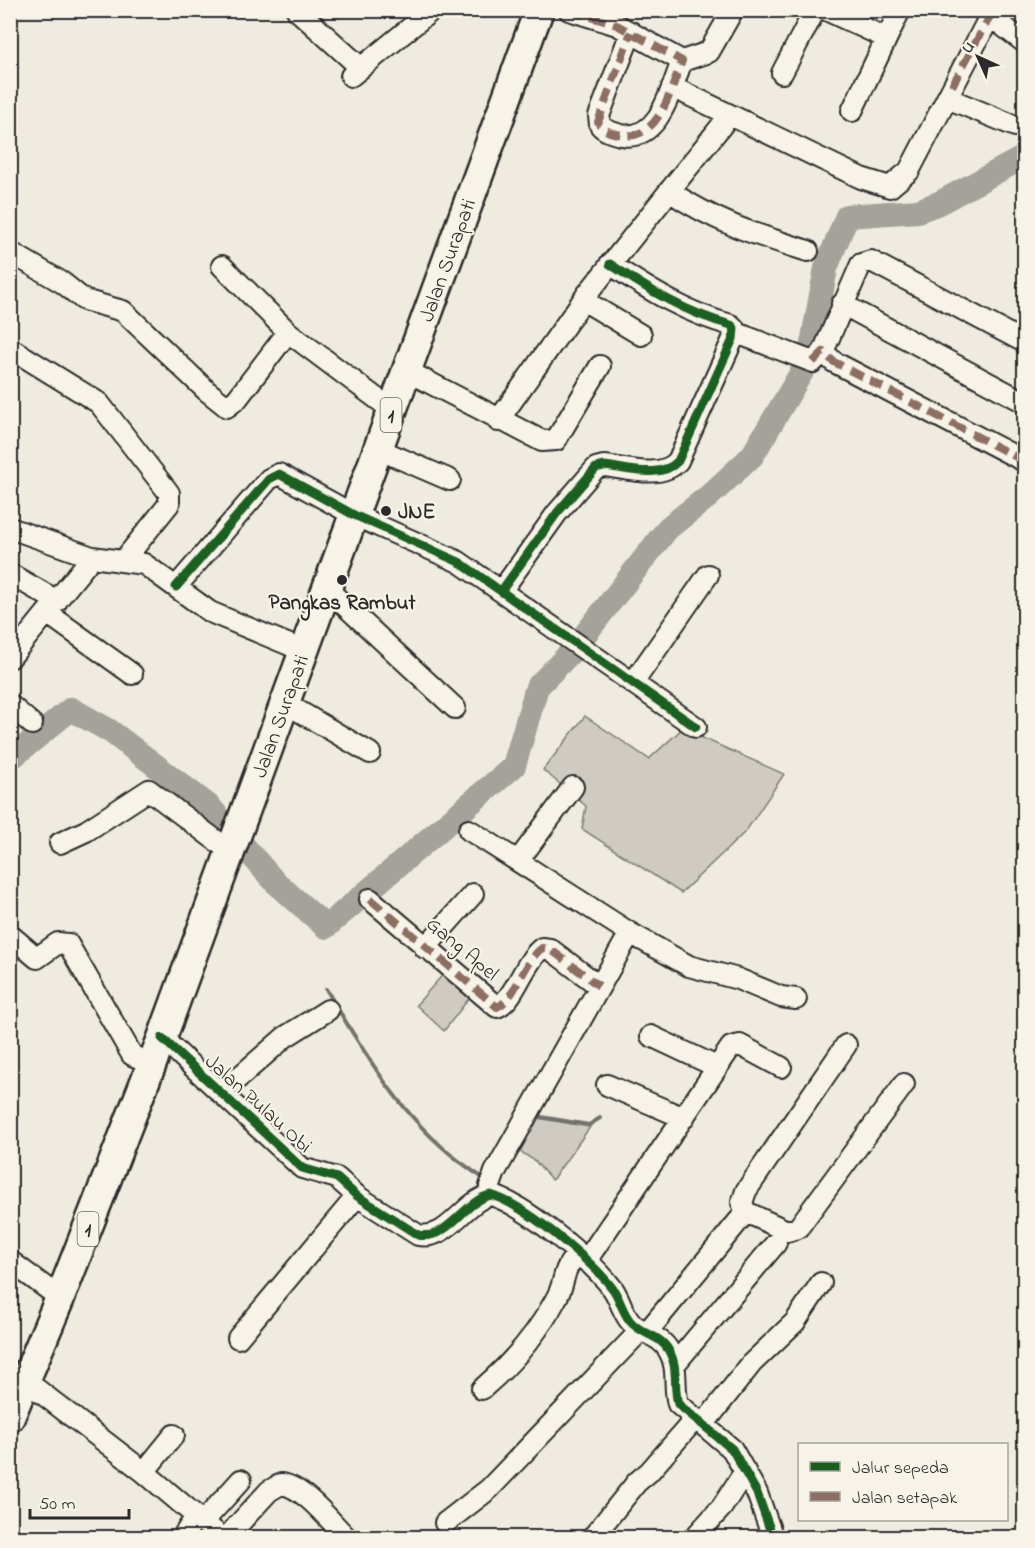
<svg xmlns="http://www.w3.org/2000/svg" width="1035" height="1548" viewBox="0 0 1035 1548" font-family="'Indie Flower',sans-serif">
<rect width="100%" height="100%" fill="#efebe0"/>
<filter id="ink" filterUnits="userSpaceOnUse"><feTurbulence type="fractalNoise" baseFrequency=".0167" numOctaves="2"/><feDisplacementMap in="SourceGraphic" scale="12" xChannelSelector="R" yChannelSelector="G"/><feConvolveMatrix kernelMatrix="1 2 1 2 8 2 1 2 1" color-interpolation-filters="sRGB"/></filter>
<g filter="url(#ink)">
<path fill="#cfcbc2" stroke="#7d7b76" stroke-width="1.5" d="M 585,716 L 649,759 L 682,729 L 784,774 L 746,831 L 681,893 L 582,829 L 586,806 L 543,770 Z
M 447,970 L 473,993 L 444,1031 L 416,1005 Z
M 531,1117 L 590,1127 L 552,1180 L 535,1161 L 513,1147 Z"/>
<g fill="none" stroke-linecap="round" stroke-linejoin="round">
<path stroke="#74726e" stroke-width="4" d="M 326,989 C 364,1052 400,1116 459,1161 C 468,1167 476,1175 486,1179
M 535,1116 L 589,1125 L 600,1118"/>
<path stroke="#a4a29a" stroke-width="24" d="M 10,759 L 71,709 L 110,731 L 209,806 L 274,881 L 326,927 L 514,766 L 537,687 L 573,650 L 668,528 L 709,496 L 752,456 L 809,360 L 826,268 L 847,216 L 918,211 L 939,203 L 1024,157"/>
<defs>
<path id="minor" d="M 297,10 L 361,68
M 569,10 L 617,25 L 682,61
M 826,10 L 886,38
M 982,10 L 1024,42
M 631,32 L 599,116 L 600,125 C 605,131 613,133 621,135 C 660,142 671,88 682,61
M 682,61 L 709,52 L 733,10
M 782,73 L 815,10
M 351,76 L 432,10
M 672,87 L 861,178 L 890,187 L 909,171 L 990,16
M 947,98 L 1015,126
M 852,111 L 900,10
M 669,191 C 717,223 754,234 808,251
M 10,252 L 63,283 L 84,300 L 123,311 L 207,391 L 227,407 L 237,399 L 288,332
M 222,266 L 288,332 L 392,410
M 583,300 L 641,335
M 842,304 L 1024,402
M 734,332 L 813,362 L 823,352 L 834,362 L 1024,461
M 10,348 L 99,403 L 169,493 L 169,504 L 124,560
M 823,352 L 861,264 L 871,261 L 1024,342
M 407,371 L 542,441 L 556,440 L 600,366
M 498,421 L 588,293 L 730,115
M 378,449 L 450,480
M 10,528 L 92,557 L 144,564 L 210,612 L 304,651
M 10,574 L 57,601
M 176,587 L 269,479 L 279,474 L 354,515 L 459,562 L 696,727
M 327,589 L 455,708
M 502,590 L 557,513 L 596,468 L 604,466 C 626,468 661,480 678,461 L 733,339 L 734,328 L 731,325 C 686,313 649,290 610,264
M 47,613 L 132,674
M 10,658 L 92,557
M 633,683 L 708,575
M 285,703 L 370,753
M 10,705 L 32,724
M 469,830 L 630,933 L 689,966 L 738,979 L 781,997 L 796,999
M 60,843 L 86,831 L 149,790 L 230,851
M 518,861 L 573,787
M 370,899 L 497,1007 C 515,1000 524,961 542,948 L 550,949 L 599,986
M 10,935 L 37,958 L 58,943 L 68,944 L 132,1055 L 152,1064
M 425,948 L 473,894
M 651,1036 L 717,1067
M 162,1038 L 302,1168 L 337,1178 L 357,1196 L 418,1235 C 449,1241 463,1201 491,1195 C 525,1205 591,1260 613,1289 C 620,1299 622,1311 630,1321 C 641,1335 660,1334 669,1351 C 679,1368 673,1386 678,1404 L 732,1449 L 757,1493 L 773,1538
M 846,1045 L 746,1191 L 742,1203 L 746,1212 L 787,1231 L 798,1228 L 904,1084
M 607,1085 L 684,1118
M 221,1093 L 285,1037 L 328,1010
M 491,1195 L 490,1186 L 495,1172 L 630,933
M 10,1261 L 60,1298
M 586,1261 L 731,1047 L 740,1045 L 781,1067
M 648,1331 L 746,1212
M 238,1338 L 357,1196
M 675,1364 L 776,1243
M 26,1381 L 144,1472 L 222,1538
M 482,1389 C 511,1364 538,1333 556,1299 C 567,1280 560,1272 578,1253
M 703,1425 L 752,1363 L 795,1322 L 821,1283
M 144,1472 L 174,1435
M 203,1522 L 241,1480
M 445,1523 L 489,1489 L 642,1329
M 182,1538 L 196,1516
M 226,1538 L 269,1491 L 281,1484 C 303,1486 331,1522 347,1538
M 592,1538 L 637,1482 L 649,1472 L 695,1419
M 694,1538 L 722,1507 L 745,1471"/>
<path id="highway" d="M 10,1417 L 60,1298 L 162,1038 L 539,10"/>
</defs>
<use href="#minor" stroke="#2b2b2b" stroke-width="24"/>
<use href="#highway" stroke="#2b2b2b" stroke-width="33"/>
<use href="#minor" stroke="#f7f3e8" stroke-width="20"/>
<use href="#highway" stroke="#f7f3e8" stroke-width="28"/>
<path stroke="#8d6e63" stroke-width="8" stroke-dasharray="15 8" stroke-linecap="butt" d="M 569,10 L 617,25 L 682,61 C 671,88 660,141 622,135 C 612,133 603,131 598,122 L 631,32
M 952,86 L 990,16
M 813,362 L 823,352 L 834,362 L 1024,461
M 370,899 L 497,1007 C 515,1000 524,961 542,948 L 550,949 L 599,986"/>
<defs>
<path id="cycleway" d="M 176,587 L 269,479 L 279,474 L 354,515 L 459,562 L 696,727
M 502,590 L 557,513 L 596,468 L 604,466 C 626,468 661,480 678,461 L 733,339 L 734,328 L 731,325 C 686,313 649,290 610,264
M 162,1038 L 302,1168 L 337,1178 L 357,1196 L 418,1235 C 449,1241 463,1201 491,1195 C 525,1205 591,1260 613,1289 C 620,1299 622,1311 630,1321 C 641,1335 660,1334 669,1351 C 679,1368 673,1386 678,1404 L 732,1449 L 757,1493 L 773,1538"/>
</defs>
<use href="#cycleway" stroke="#f7f3e8" stroke-width="13"/>
<use href="#cycleway" stroke="#1b5e20" stroke-width="9"/>
</g>
</g>
<g fill="#2b2b2b" stroke="#f7f3e8" stroke-width="2">
<circle cx="386" cy="511" r="6"/>
<circle cx="342" cy="580" r="6"/>
</g>
<g text-anchor="middle" stroke-width="4.5" stroke-linejoin="round" paint-order="stroke">
<g fill="#f7f3e8" stroke="#686764" stroke-width="1.5">
<rect x="380.5" y="398" width="21" height="34" rx="4.5"/>
<rect x="77.5" y="1212" width="21" height="34" rx="4.5"/>
</g>
<g font-size="20" font-weight="bold" fill="#2b2b2b">
<text x="391" y="422">1</text>
<text x="88" y="1236">1</text>
</g>
<g font-size="21" fill="#2b2b2b" stroke="#f7f3e8">
<text transform="translate(447 260) rotate(-70)" y="7">Jalan Surapati</text>
<text transform="translate(280 716) rotate(-70)" y="7">Jalan Surapati</text>
<text transform="translate(463 948) rotate(40)" y="7">Gang Apel</text>
<text transform="translate(259 1103) rotate(42)" y="7">Jalan Pulau Obi</text>
</g>
<g font-size="21" font-weight="bold" fill="#2b2b2b" stroke="#f7f3e8" text-anchor="start">
<text x="398" y="518">JNE</text>
<text x="342" y="609" text-anchor="middle">Pangkas Rambut</text>
</g>
</g>
<rect width="1035" height="1548" fill="none" stroke="#f7f3e8" stroke-width="36"/>
<rect x="18" y="18" width="999" height="1512" fill="none" stroke="#2b2b2b" stroke-width="2" filter="url(#ink)"/>
<rect x="798" y="1443" width="210" height="78" fill="#f7f3e8" stroke="#a5a39c" stroke-width="1.5"/>
<rect x="810" y="1462" width="30" height="9" fill="#1b5e20" stroke="#a5a39c" stroke-width="1.5"/>
<text x="852" y="1473" font-size="18" fill="#2b2b2b">Jalur sepeda</text>
<rect x="810" y="1492" width="30" height="9" fill="#8d6e63" stroke="#a5a39c" stroke-width="1.5"/>
<text x="852" y="1503" font-size="18" fill="#2b2b2b">Jalan setapak</text>
<g transform="translate(978 57) rotate(315)" stroke="#f7f3e8" stroke-width="4.5" paint-order="stroke">
<path d="M0-4.5L10 22L0 15L-10 22Z" fill="#2b2b2b"/>
<text y="-9" font-size="16" font-weight="bold" text-anchor="middle" fill="#2b2b2b">U</text>
</g>
<path d="M30 1509v9h99v-9" fill="none" stroke="#2b2b2b" stroke-width="3"/>
<text x="39" y="1509" font-size="18" fill="#2b2b2b" stroke="#f7f3e8" stroke-width="4.5" paint-order="stroke">50 m</text>
</svg>
